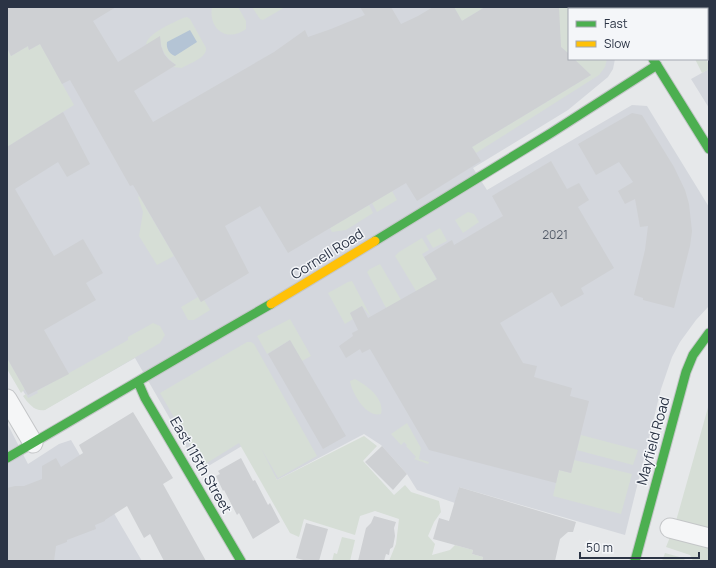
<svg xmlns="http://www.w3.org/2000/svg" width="716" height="568" viewBox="0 0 716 568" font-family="Manrope,sans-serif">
<rect width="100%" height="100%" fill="#e6e8ea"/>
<path fill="#d4d7dd" d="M 7,7 L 588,7 L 589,9 L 569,9 L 569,59 L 615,59 L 613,69 L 608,77 L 568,110 L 473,168 L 487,190 L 632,105 L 647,106 L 709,207 L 709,306 L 696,320 L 680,342 L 672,357 L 661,389 L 625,535 L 459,487 L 455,503 L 417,490 L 407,474 L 381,445 L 364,434 L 277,480 L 252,440 L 200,471 L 135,358 L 44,410 L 34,408 L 7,366 Z
M 709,69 L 709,108 L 691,79 Z
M 7,423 L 28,464 L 59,444 L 71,440 L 142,561 L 7,561 Z"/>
<path fill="#d6ded6" d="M 212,7 L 238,7 L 246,21 L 246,29 C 227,43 208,29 212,7 Z
M 252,7 L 285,7 L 263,20 L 260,19 Z
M 454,7 L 485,7 L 462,21 Z
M 558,7 L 579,7 L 580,9 L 569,9 L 569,54 L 561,47 Z
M 187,17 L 190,19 L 206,48 C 207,58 190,63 182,68 L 173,67 L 176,65 C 165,57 161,50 160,37 L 146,45 C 147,33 173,23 183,18 Z
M 40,44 L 74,105 L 7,147 L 7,48 L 11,56 L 28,46 L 29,50 Z
M 574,59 L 607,59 L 605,67 L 599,75 L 476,153 L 472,147 L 591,75 Z
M 695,59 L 706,59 L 709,65 L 709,69 L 702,73 Z
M 392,191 L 397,200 L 377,212 L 372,203 Z
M 139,196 L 174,256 L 157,265 L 139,236 L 143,212 L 138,197 Z
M 369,205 L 373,213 L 346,230 L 332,232 L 330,228 Z
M 468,212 L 474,214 L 479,222 L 463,233 L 455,220 Z
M 440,228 L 447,241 L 433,248 L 426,236 Z
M 422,238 L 429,250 L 422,254 L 458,316 L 416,291 L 395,256 L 399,252 Z
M 380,264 L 401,300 L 386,308 L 367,272 L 370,269 Z
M 352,281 L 371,317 L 362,306 L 350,313 L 353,319 L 345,324 L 328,293 L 348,282 Z
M 198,297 L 201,302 L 204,300 L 210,310 L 194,320 L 188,320 L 181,307 Z
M 290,319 L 311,356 L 302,361 L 290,340 L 267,354 L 257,336 Z
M 153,323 L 160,326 L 165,335 L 160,343 L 45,410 C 35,412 28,403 23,396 L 26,394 L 28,398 L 38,393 L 37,391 L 128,340 L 128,337 Z
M 247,342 L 251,342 L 254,344 L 317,456 L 278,478 L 261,448 L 277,480 L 364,436 L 377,446 L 363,461 L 394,495 L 405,485 L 411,492 L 439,501 L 441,512 L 434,522 L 428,536 L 435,544 L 432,555 L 450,550 L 455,545 L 473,550 L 472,554 L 483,557 L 482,561 L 389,561 L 396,544 L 399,519 L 375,511 L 360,516 L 355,535 L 304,519 L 299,537 L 290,533 L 239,443 L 202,466 L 160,393 Z
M 7,358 L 25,389 L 21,393 L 7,369 Z
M 355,379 C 366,385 385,398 381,414 C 366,418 352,393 350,381 Z
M 709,404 L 709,530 L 676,521 Z
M 407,423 L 421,448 L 419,459 L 429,462 L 428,464 L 414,459 L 416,457 L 406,446 L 407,445 L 404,442 L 401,445 L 391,434 Z
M 581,435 L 638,450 L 633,465 L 577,450 Z
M 574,460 L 632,474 L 621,514 L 553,496 L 559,470 L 571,473 Z
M 342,537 L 355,540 L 350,561 L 332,561 L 334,553 L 337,554 Z
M 670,537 L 709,546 L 709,561 L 693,561 L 690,555 L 666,547 Z
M 665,553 L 683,558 L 686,561 L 662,561 Z"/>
<path fill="#b4c4d5" d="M 190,30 L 197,42 L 175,56 C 169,54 166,48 167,42 Z"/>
<path fill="#ced0d3" d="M 7,7 L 116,7 L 93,21 L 118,62 L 160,36 L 161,46 L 164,54 L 169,60 L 176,65 L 134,91 L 153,122 L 274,52 L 305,30 L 308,37 L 331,29 L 365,15 L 360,7 L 391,7 L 401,24 L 418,16 L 433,7 L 454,7 L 462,21 L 485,7 L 559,7 L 561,47 L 569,54 L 569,59 L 574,59 L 591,75 L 472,147 L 481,161 L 417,201 L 406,183 L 288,253 L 260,206 L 225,226 L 249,273 L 201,302 L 133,185 L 130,186 L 70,80 L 62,84 L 40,44 L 29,50 L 28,46 L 11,56 L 7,48 Z
M 63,112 L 90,164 L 67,177 L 58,162 L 15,189 L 54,256 L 83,239 L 103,273 L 86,283 L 96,300 L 44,330 L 69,374 L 28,395 L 7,358 L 7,147 Z
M 632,113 L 642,115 L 674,167 L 685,190 L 689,204 L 692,231 L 690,246 L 674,308 L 643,300 L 643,298 L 634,295 L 645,250 L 648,226 L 640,227 L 635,199 L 625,204 L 618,191 L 633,182 L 619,162 L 596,175 L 578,144 Z
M 551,161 L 567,189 L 579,183 L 589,200 L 578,207 L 614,268 L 581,288 L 584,294 L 561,307 L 552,292 L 500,323 L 523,363 L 537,366 L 534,377 L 572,388 L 570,396 L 589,401 L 571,473 L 559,470 L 556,483 L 429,450 L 370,349 L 362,353 L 360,349 L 346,358 L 339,346 L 353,336 L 352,333 L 358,330 L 350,313 L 362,306 L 368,318 L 437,279 L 424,257 L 452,240 L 454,245 L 503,216 L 492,196 Z
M 290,340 L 346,436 L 323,449 L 268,354 Z
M 133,412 L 173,478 L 163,484 L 206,561 L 164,561 L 150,534 L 144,538 L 127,506 L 105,520 L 105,521 L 95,525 L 96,529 L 67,540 L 67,542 L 56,546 L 54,561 L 7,561 L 7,488 L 15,486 L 24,486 L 42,479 L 42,466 L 56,458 L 61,467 L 83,453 L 79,445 Z
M 382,446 L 407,474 L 393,490 L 365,462 Z
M 241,458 L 253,481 L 255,480 L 268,505 L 270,503 L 280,522 L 253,539 L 239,513 L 237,515 L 224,490 L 223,491 L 216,476 L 220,474 L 218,471 Z
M 459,487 L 576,522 L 573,532 L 568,532 L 560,539 L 555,561 L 482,561 L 483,557 L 472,554 L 473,550 L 433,539 L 439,518 L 449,521 Z
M 374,516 L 396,522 L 394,528 L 395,536 L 393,547 L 390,549 L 389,555 L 386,554 L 384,561 L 358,561 L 366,528 L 371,523 Z
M 306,523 L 328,529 L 319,561 L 307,561 L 296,558 Z"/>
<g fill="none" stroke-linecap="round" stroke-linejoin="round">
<defs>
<path id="street" d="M 7,399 L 33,443
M 670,528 L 709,538"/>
<path id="fast" d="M 622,7 L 623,9
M 653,59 L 709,149
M 375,241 L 551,133 L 657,65
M 138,382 L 145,398 L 241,561
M 7,458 C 95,407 183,354 271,304
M 635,561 L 686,372 L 693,355 L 709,333"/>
<path id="slow" d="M 271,304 L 375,241"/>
</defs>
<use href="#street" stroke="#c4c6c8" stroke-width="21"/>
<use href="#fast" stroke="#c4c6c8" stroke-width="11"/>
<use href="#slow" stroke="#c4c6c8" stroke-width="11"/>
<use href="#street" stroke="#f5f6f7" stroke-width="19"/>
<use href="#fast" stroke="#4caf50" stroke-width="9"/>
<use href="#slow" stroke="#ffc107" stroke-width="9"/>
</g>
<g text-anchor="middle" stroke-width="3" stroke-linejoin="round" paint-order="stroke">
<g font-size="12" fill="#545c69">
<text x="555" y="239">2021</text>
</g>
<g font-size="14" fill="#2b3445" stroke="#f4f6f9">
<text transform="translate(327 254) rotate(-32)" y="5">Cornell Road</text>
<text transform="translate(653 441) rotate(-75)" y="5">Mayfield Road</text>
<text transform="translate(201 465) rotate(60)" y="5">East 115th Street</text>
</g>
</g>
<rect width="716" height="568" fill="none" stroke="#2b3445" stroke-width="16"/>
<rect x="568" y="8" width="140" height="52" fill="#f4f6f9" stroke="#a4a8b1"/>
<rect x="576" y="21" width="20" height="6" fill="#4caf50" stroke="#a4a8b1"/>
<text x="604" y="28" font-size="12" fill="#2b3445">Fast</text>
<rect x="576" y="41" width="20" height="6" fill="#ffc107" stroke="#a4a8b1"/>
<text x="604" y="48" font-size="12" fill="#2b3445">Slow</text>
<path d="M580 552v6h119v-6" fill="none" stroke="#2b3445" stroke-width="2"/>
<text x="586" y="552" font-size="12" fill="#2b3445" stroke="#f4f6f9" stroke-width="3" paint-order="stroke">50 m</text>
</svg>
